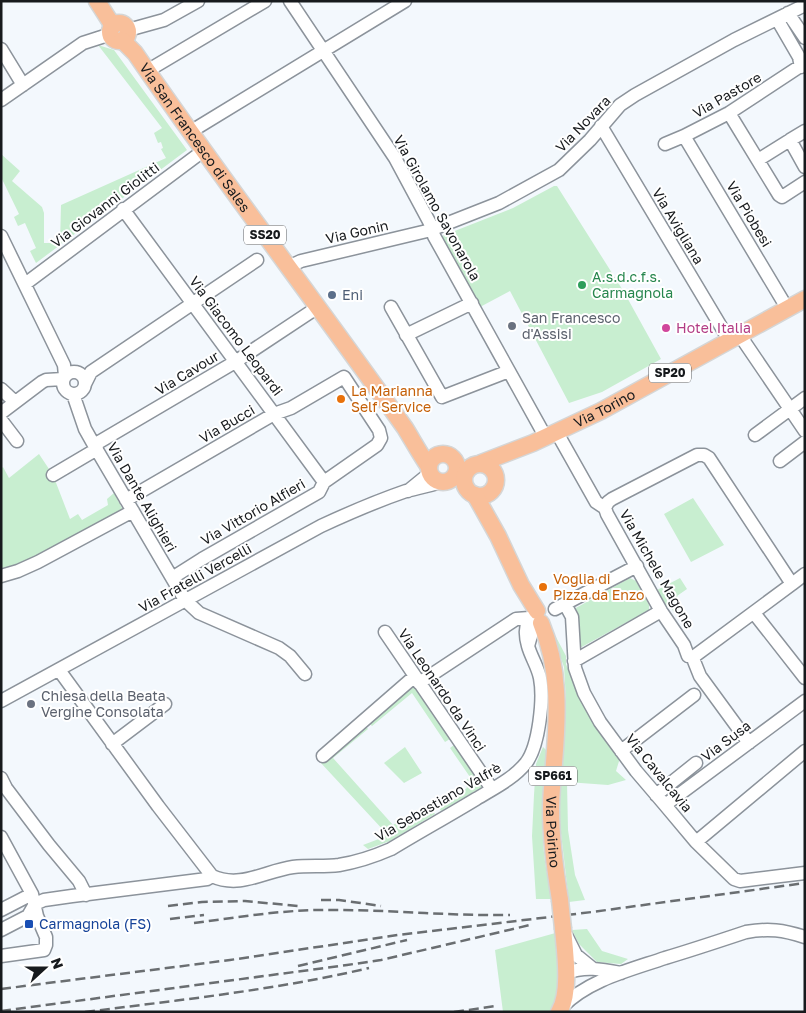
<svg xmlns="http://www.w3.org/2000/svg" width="806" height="1013" viewBox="0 0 806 1013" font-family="'Golos Text',sans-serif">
<rect width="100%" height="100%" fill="#f3f8fd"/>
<path fill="#c8eed0" d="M 98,45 L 114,50 L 187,150 L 36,263 L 30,251 L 36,248 L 25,223 L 18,226 L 14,217 L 19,214 L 1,177 L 1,154 L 20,171 L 12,181 L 42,207 L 44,213 L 44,243 L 60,243 L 61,205 L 166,158 L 161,149 L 163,148 L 161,142 L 158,143 L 154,133 L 162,128 Z
M 554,186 L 557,186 L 624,292 L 661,359 L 602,392 L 569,403 L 510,291 L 480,307 L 442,236 L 513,208 Z
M 39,454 L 53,475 L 70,519 L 78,514 L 82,520 L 108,505 L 107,499 L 114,493 L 123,510 L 27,561 L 1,571 L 1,469 L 3,467 L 9,478 Z
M 693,498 L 724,545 L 691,562 L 664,514 Z
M 630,578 L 636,581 L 649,605 L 649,610 L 578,649 L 574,609 Z
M 680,578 L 687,589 L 677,596 L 680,601 L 676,604 L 680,612 L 675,613 L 669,606 L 667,607 L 657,590 Z
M 556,637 L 566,656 L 566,664 L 575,686 L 590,715 L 620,758 L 616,771 L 626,780 L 608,785 L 567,782 L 568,830 L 575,875 L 585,900 L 569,902 L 559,816 L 566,700 L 564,667 L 554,639 Z
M 412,684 L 450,739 L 445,742 L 412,693 L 372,726 L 368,722 Z
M 365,725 L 368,729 L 333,758 L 393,825 L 399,821 L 402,826 L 432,809 L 435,814 L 390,841 L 368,849 L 363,845 L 384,837 L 385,832 L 320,762 Z
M 454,745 L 482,787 L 441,811 L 438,805 L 467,788 L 464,782 L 470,777 L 450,748 Z
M 405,747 L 422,773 L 404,783 L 384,763 Z
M 543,747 L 547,751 C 542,804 538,847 553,899 L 536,899 L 532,836 L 534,795 L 536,764 Z
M 587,929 L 602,951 L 628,959 L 621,964 L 597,962 L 579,944 L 572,930 Z
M 559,932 L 562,966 L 555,1012 L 503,1012 L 495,950 Z"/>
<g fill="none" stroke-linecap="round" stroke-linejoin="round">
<defs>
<path id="minor" d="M 290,1 L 395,158 L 432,227 L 434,236 L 545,436
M 788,13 L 805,38
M 777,19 L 799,57 L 801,67
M 128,30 L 164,20 L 198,1
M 1,49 L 23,85
M 147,71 L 265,1
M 1,100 L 83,43 L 111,34
M 729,113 L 779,195 L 782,197 L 805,182
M 601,126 L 729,340
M 190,132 L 405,1
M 684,136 L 787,308
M 790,140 L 805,131
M 665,144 L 684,136 L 729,113 L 805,63
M 758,160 L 790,140 L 805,167
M 123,209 L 324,482
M 1,236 L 64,365 L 65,376
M 288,267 L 301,261 L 427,231 L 432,227 L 438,227 L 499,203 L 559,170 L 590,140 L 620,105 L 635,95 L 734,40 L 805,5
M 25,284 L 203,151
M 391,307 L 442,397 L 509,371
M 739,334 L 805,431
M 406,335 L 472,303
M63 383a11 11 0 1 1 22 0a11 11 0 1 1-22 0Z
M 85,384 L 91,372 L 257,260
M 1,389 L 15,402
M 73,394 L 85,429 L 94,445 L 185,600 L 199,613 L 279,648 L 290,656 L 305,674
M 1,413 L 42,382 L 46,380 L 63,379
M 1,420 L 17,441
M 556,431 L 596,502 L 605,508
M 755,435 L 805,398
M 94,445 L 235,362 L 318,307
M 780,461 L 805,442
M 53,475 L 97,449
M 408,491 L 430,473
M 126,500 L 274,414 L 291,408 L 344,377 L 379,430 L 381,438 L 377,445 L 324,482 L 319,492 L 202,559 L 172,578
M 1,576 L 18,571 L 38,562 L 133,511
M 792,584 L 805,574
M 565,604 L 572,617 L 575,668 L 584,693 L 600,722 L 636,771 L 665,805 L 696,842 L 734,879 L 740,881 L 805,873
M 555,609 L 637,566
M 754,613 L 805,678
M 385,632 L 492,789
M 688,656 L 684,645 L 661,611 L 607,514 L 605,508 L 608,502 L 612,499 L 697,455 L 704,455 L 709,458 L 792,584 L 696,655
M 574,661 L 661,611
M 694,661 L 700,676 L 749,743
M 59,670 L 158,806 L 212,876
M 419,683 L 516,619 L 529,618 C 525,628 525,635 528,646 L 534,625
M 1,701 L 321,526 C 349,513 377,501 406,491 C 417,488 429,486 440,482
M 112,744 L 165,704
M 621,751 L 694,695
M 323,756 L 415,676
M 1,778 L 6,788 L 49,845 L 79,881 L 86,895
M 656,795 L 696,763
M 665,805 L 805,701
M 1,837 L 32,894 L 37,916 L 46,937 L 46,945 L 44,950 L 1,956
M 696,842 L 805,751
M 35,904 L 44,900 L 72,896 L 207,879 L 212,876 C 240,889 265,871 293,867 C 309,865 324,867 339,865 C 357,862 375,856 391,849 C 419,832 448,816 476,799 C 494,788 513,779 526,763 C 539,746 544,699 540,678 C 538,667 531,657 528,646
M 1,910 L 32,894
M 1,930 L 28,916 L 35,904
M 566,935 L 576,955 L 592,968
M 566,973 C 585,966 601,969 621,973
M 562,1007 C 588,980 630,970 665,958 C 692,950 719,941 746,932 C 769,928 783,930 805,937"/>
<g id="major">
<path d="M 97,1 L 113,26"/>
<circle cx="119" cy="32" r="9"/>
<path id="s1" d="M 122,40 L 135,53 C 222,180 316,302 405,428 C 413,441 420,454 429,467"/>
<circle cx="443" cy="468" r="14"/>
<path id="s2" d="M 481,463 L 533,443 L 601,411 L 805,299"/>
<circle cx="480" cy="480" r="16"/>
<path d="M 475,495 L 498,536 L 521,585 L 537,611"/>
<path id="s3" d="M 541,623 C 560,668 558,715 554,763 C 553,778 551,793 551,809 C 551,839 555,870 560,900"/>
<path d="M 559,1012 C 571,993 565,951 563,929"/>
</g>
</defs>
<use href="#minor" stroke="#8c939b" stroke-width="15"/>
<use href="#major" stroke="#d5d6d6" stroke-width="19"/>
<use href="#minor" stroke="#fff" stroke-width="12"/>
<use href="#major" stroke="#f9bf9a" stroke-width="16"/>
<path stroke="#6a6e71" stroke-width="2.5" stroke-dasharray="10 5" stroke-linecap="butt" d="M 321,900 L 339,900 L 381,906
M 168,906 L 202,902 L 245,901 L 298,906
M 170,919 L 204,915
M 194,923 C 240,917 287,909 334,910 C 393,910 451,916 510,915
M 298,966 L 407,940
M 1,989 L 230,960 L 398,935 L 592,912 L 805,883
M 1,1011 L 347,965 L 381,960 L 530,925
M 85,1012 C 180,1000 275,990 369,968
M 454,1012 L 496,1006"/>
<defs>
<path id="major-bridge" d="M 560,900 L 563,929"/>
</defs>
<use href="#major-bridge" stroke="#d5d6d6" stroke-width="19" stroke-linecap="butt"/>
<use href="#major-bridge" stroke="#f9bf9a" stroke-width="16"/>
</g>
<circle fill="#2e9e5b" stroke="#fff" stroke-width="2" cx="582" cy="285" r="5"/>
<circle fill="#5c6f8a" stroke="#fff" stroke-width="2" cx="332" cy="295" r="5"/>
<g fill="#6b7280" stroke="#fff" stroke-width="2">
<circle cx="512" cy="326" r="5"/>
<circle cx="31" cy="704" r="5"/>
</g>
<circle fill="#d1479c" stroke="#fff" stroke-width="2" cx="666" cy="328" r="5"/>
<g fill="#e8710a" stroke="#fff" stroke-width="2">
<circle cx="341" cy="399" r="5"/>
<circle cx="543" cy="587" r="5"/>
</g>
<rect fill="#1a4fb4" stroke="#fff" stroke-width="2" x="24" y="919" width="10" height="10" rx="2.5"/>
<g text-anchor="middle" stroke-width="4" stroke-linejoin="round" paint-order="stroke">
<g fill="#fff" stroke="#5d5f61" stroke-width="1">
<rect x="244" y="225.5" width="42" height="19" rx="4"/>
<rect x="649" y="363.5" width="42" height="19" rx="4"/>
<rect x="529" y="766.5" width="48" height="19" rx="4"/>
</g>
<g font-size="12" font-weight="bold" fill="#171a1d">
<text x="265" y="239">SS20</text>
<text x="670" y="377">SP20</text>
<text x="553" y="780">SP661</text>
</g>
<g font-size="14" fill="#171a1d" stroke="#fff">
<text transform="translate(727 95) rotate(-30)" y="5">Via Pastore</text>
<text transform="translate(583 124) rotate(-46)" y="5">Via Novara</text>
<text dy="5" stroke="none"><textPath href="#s1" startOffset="122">Via San Francesco di Sales</textPath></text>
<text transform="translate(105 205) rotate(-37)" y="5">Via Giovanni Giolitti</text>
<text transform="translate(437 208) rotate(61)" y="5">Via Girolamo Savonarola</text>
<text transform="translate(749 214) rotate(59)" y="5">Via Piobesi</text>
<text transform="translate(678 226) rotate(59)" y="5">Via Avigliana</text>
<text transform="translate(357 232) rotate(-13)" y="5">Via Gonin</text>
<text transform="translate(236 336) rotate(53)" y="5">Via Giacomo Leopardi</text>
<text transform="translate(187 373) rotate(-31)" y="5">Via Cavour</text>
<text dy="5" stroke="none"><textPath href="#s2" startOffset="135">Via Torino</textPath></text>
<text transform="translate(227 424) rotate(-30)" y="5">Via Bucci</text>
<text transform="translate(142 497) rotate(60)" y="5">Via Dante Alighieri</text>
<text transform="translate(253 512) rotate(-30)" y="5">Via Vittorio Alfieri</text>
<text transform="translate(657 569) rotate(60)" y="5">Via Michele Magone</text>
<text transform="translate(195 578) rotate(-29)" y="5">Via Fratelli Vercelli</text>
<text transform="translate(442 690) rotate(56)" y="5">Via Leonardo da Vinci</text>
<text transform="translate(726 741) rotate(-37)" y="5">Via Susa</text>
<text transform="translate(659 773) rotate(51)" y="5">Via Cavalcavia</text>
<text transform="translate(438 802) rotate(-30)" y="5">Via Sebastiano Valfrè</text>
<text dy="5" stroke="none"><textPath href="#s3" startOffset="211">Via Poirino</textPath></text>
</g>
<g font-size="14" fill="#27864d" stroke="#fff" text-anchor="start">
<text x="592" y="282">A.s.d.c.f.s.<tspan x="592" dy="16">Carmagnola</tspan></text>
</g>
<g font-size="14" fill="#4e5e75" stroke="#fff" text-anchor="start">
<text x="342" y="300">Eni</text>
</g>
<g font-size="14" fill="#5b616d" stroke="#fff" text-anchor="start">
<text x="522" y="323">San Francesco<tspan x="522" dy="16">d'Assisi</tspan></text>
<text x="41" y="701">Chiesa della Beata<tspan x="41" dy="16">Vergine Consolata</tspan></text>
</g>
<g font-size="14" fill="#b23c85" stroke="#fff" text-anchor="start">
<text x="676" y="333">Hotel Italia</text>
</g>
<g font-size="14" fill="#c56008" stroke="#fff" text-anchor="start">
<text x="351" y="396">La Marianna<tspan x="351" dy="16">Self Service</tspan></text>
<text x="553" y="584">Voglia di<tspan x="553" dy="16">Pizza da Enzo</tspan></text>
</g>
<g font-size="14" fill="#164399" stroke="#fff" text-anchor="start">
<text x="39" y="929">Carmagnola (FS)</text>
</g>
</g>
<rect width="806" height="1013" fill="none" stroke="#171a1d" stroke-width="5"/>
<g transform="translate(45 968) rotate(69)" stroke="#ffffff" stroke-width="4" paint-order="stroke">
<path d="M0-4L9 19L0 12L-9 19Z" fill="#171a1d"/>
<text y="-8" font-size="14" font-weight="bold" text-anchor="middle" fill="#171a1d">N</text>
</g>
</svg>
